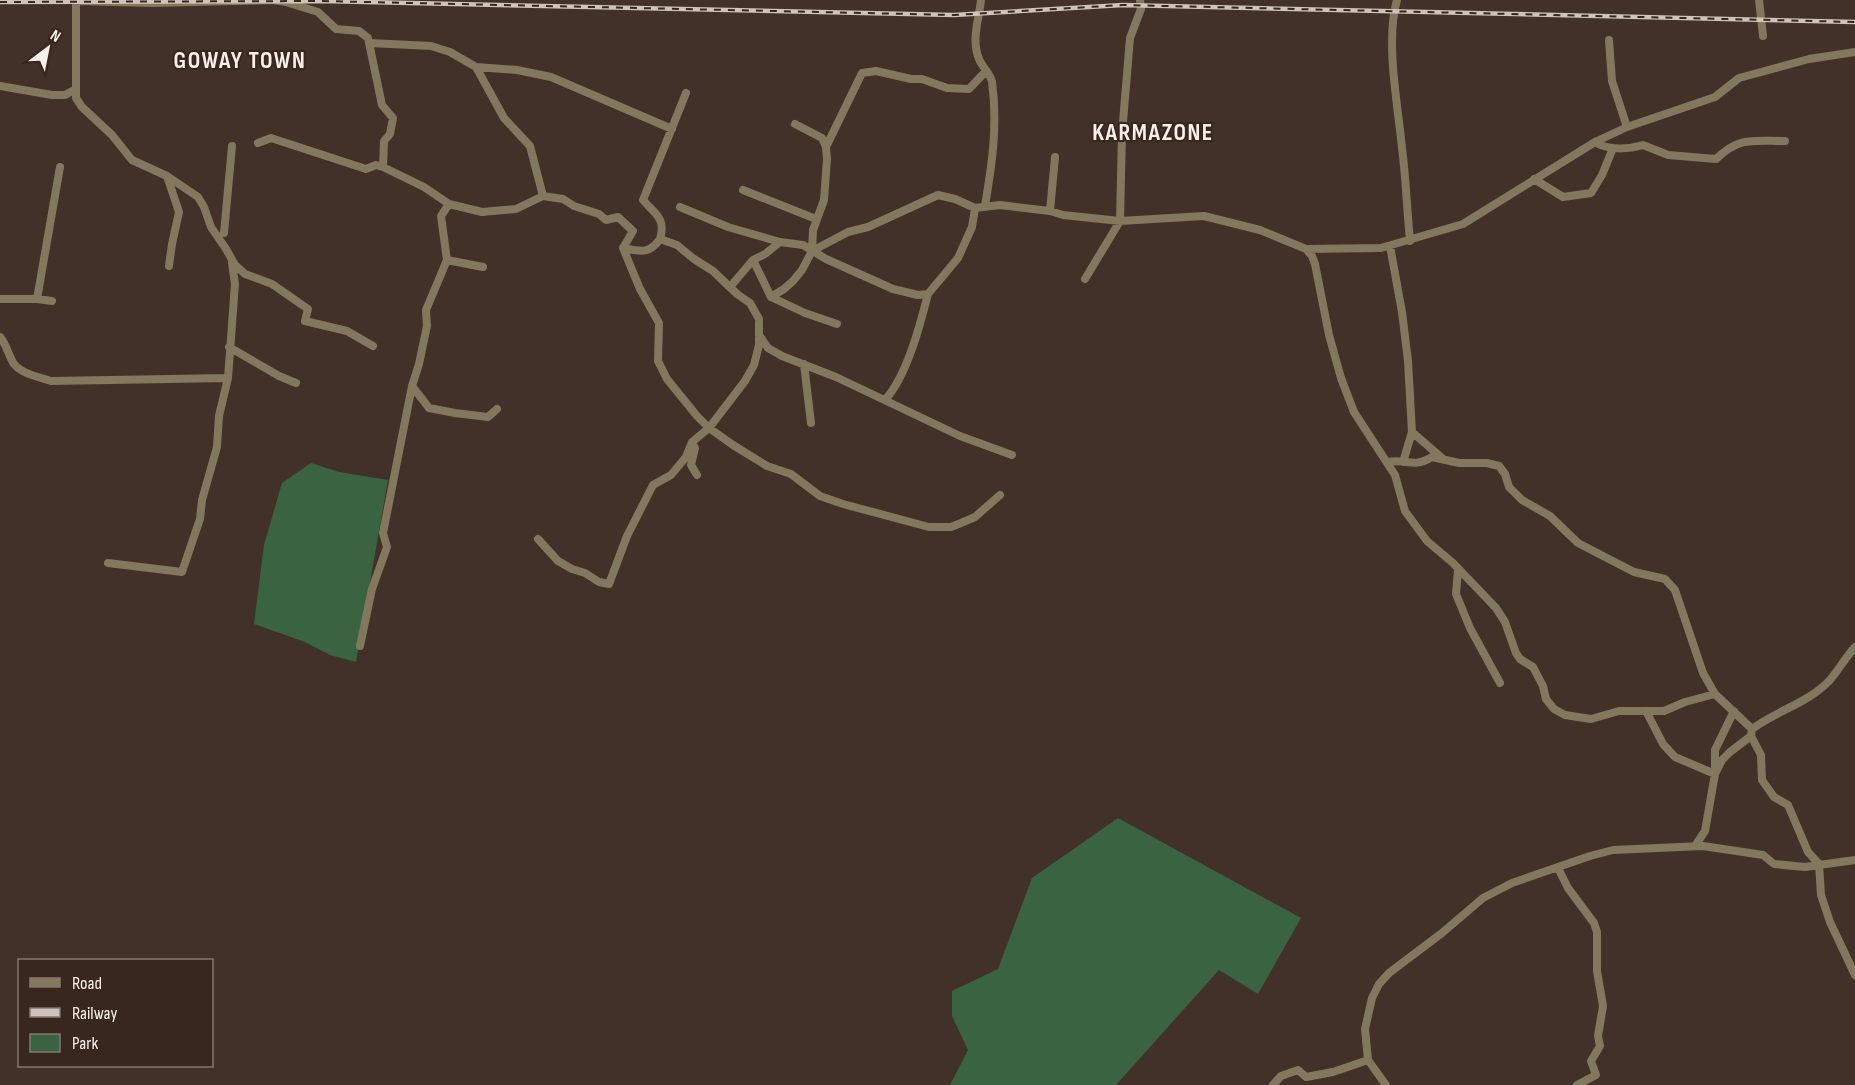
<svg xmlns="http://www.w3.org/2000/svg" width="1855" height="1085" viewBox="0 0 1855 1085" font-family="'Sofia Sans Condensed',sans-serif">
<rect width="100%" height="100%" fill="#423128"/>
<path fill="#3a6342" d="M 311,463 L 339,472 L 388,480 L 356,662 L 330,655 L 305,642 L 254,624 L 264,545 L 282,483 Z
M 1118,818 L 1301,918 L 1258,994 L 1219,970 L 1116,1085 L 950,1085 L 968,1050 L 952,1016 L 952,991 L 998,969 L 1032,878 Z"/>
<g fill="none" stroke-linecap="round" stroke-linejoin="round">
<path stroke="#81785e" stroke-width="8" d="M 76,0 L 76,98 L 82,107 L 112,135 L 132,160 L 167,176 L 198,197 L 204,207 L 211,227 L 226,249 L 235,265 L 245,274 L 272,284 L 308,309 L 305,321 L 347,331 L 373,346
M 981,0 C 979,19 971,40 979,59 C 982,67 991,74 992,82 C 998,124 992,164 985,206
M 1397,0 C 1385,41 1398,106 1402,148 C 1406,179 1407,210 1410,241
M 1759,0 L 1763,36
M 76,1 L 152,3 L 273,0 L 286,2 L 318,12 L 336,29 L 359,31 L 368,38 L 382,105 L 393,118 L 390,134 L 384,141 L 383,167 L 424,187 L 449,204 L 482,212 L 516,209 L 543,196 L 563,199 L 574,206 L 599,214 L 606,220 L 618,217 L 633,231 L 623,248 C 640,251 649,255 660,239 L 677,245 L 694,259 L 713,271 L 737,294 L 750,303 L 759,319 L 759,345 L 754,365 L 745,381 L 709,428 L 692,442 L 686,457 L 671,475 L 653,485 L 627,536 L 609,584 L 599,582 L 585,573 L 572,569 L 558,561 L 538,539
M 1609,40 L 1612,81 L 1627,127
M 370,43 L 431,46 L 450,52 L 476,67 L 517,70 L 551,77 L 672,129
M 476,67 L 504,118 L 530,146 L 543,196
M 0,86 L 52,95 L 65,95 L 76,89
M 795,124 L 822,138 L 826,147 L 827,159 L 824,200 L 813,230 L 812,251
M 1595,142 C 1608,151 1630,149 1643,145 L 1668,155 L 1716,159 C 1740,136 1754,141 1785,141
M 258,143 L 271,138 L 366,169 L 376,165 L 383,167
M 826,147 L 862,73 L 876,71 L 911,79 L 922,79 L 947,88 L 969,89 L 986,71
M 167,176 L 179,212 L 172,244 L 169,266
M 1534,179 L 1563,197 L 1591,193 L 1602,175 L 1613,148
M 743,190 L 816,219
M 680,207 L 728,227 L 780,242
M 1050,211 L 1055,157
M 224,233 L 232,146
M 660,239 C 666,218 656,215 643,200 L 686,93
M 1390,246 L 1402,312 L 1408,361 L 1412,432 L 1403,462
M 623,248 L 640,289 L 659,323 L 658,361 L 667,379 L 697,416 L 709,428 L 733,445 L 767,466 L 791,474 L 820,496 L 843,504 L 929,527 L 951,527 L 961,523 L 975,517 L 1000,495
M 1306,249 L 1312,256 L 1315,264 L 1329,335 L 1341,378 L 1354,412 L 1395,475 L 1405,511 L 1427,541 L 1453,563 L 1496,608 L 1505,622 L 1516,653 L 1520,659 L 1533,667 L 1543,686 L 1546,699 L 1554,709 L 1565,715 L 1591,719 L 1619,711 L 1664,711 L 1685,702 L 1715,694 L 1752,729
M 447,260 L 483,267
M 753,260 L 765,254 L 780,242 L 803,245 L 826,259 L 893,289 L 918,295 L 928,294 L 958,258 L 972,227 L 975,208
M 1085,279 L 1120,221 L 1122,134 L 1130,38 L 1141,9 L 1140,0
M 730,287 L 753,260 L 771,297 L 784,289 L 793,281 L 802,270 L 812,251 L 848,232 L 868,227 L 938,195 L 955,199 L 975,208 L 1000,205 L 1050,211 L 1063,215 L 1120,221 L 1204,216 L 1260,230 L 1306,249 L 1381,248 L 1463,224 L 1595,142 L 1627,127 L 1715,97 L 1739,78 L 1809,59 L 1855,52
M 771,297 L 805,313 L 837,324
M 0,299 L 37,299 L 52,301
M 37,299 L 60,167
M 759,335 L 768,348 L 782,356 L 836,377 L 960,436 L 1012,455
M 0,337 C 7,345 8,355 14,364 C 22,374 39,377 51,381 L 228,378
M 229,347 L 279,376 L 296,383
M 804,364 L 811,423
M 412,386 L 429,408 L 455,413 L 488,417 L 497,409
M 885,400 C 907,376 920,325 928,294
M 1412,432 L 1442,458
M 692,443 L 695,448 L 691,465 L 697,475
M 1388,462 C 1407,458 1412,469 1432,457 L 1459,463 L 1487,463 L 1499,466 L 1505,474 L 1509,487 L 1522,500 L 1550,516 L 1578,543 L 1634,572 L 1665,579 L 1675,590 L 1703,673 L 1715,694
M 108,563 L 182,572 L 200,519 L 202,500 L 217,447 L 219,416 L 228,378 L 235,284 L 232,263
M 1458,570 L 1456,594 L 1470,628 L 1500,683
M 360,646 L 372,589 L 387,547 L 383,533 L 412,386 L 419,364 L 427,326 L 426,310 L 447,260 L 441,216 L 449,204
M 1646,711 L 1663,744 L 1675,757 L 1715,774 L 1715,750 L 1734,711
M 1751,736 L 1761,755 L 1762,780 L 1774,797 L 1788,805 L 1808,852 L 1819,864 L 1821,895 L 1830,922 L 1855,975
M 1695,846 L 1705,831 L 1715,774 L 1722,760 L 1730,752 L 1751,736 L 1752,729 C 1776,711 1808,703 1829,681 C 1838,671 1845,658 1855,647
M 1558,868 L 1568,888 L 1594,923 L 1597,932 L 1597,971 L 1603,1006 L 1598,1036 L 1600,1046 L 1591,1061 L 1596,1075 L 1577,1085
M 1273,1085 L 1281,1076 L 1298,1070 L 1306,1077 L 1333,1072 L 1368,1060
M 1386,1085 L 1368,1060 L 1365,1029 L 1372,998 L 1379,984 L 1389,973 L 1442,933 L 1483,898 L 1512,883 L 1590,856 L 1613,850 L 1703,846 L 1763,855 L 1774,864 L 1805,867 L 1855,860"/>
<defs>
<path id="rail" d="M 0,2 L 321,1 L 954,15 L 1123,5 L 1855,22"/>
</defs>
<use href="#rail" stroke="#cfc3bc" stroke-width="4.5"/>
<use href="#rail" stroke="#37271e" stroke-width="2" stroke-dasharray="7" stroke-linecap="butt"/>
</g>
<g text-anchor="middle" stroke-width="4.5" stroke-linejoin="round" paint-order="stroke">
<g font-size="24" font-weight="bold" letter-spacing="1.5" fill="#faefe9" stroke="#37271e">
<text x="240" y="68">GOWAY TOWN</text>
<text x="1153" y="140">KARMAZONE</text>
</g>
</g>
<rect x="18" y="959" width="195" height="108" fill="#37271e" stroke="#85776f" stroke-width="1.5"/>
<rect x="30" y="978" width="30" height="9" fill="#81785e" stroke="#85776f" stroke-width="1.5"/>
<text x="72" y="989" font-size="18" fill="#faefe9">Road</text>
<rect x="30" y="1008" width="30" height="9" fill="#cfc3bc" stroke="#85776f" stroke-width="1.5"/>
<text x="72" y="1019" font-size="18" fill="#faefe9">Railway</text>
<rect x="30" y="1034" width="30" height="18" fill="#3a6342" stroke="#85776f" stroke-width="1.5"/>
<text x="72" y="1049" font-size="18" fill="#faefe9">Park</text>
<g transform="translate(48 48) rotate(32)" stroke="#37271e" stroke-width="4.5" paint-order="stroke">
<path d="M0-4.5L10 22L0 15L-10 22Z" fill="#faefe9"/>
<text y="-9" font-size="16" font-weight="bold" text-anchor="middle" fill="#faefe9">N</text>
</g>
</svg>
